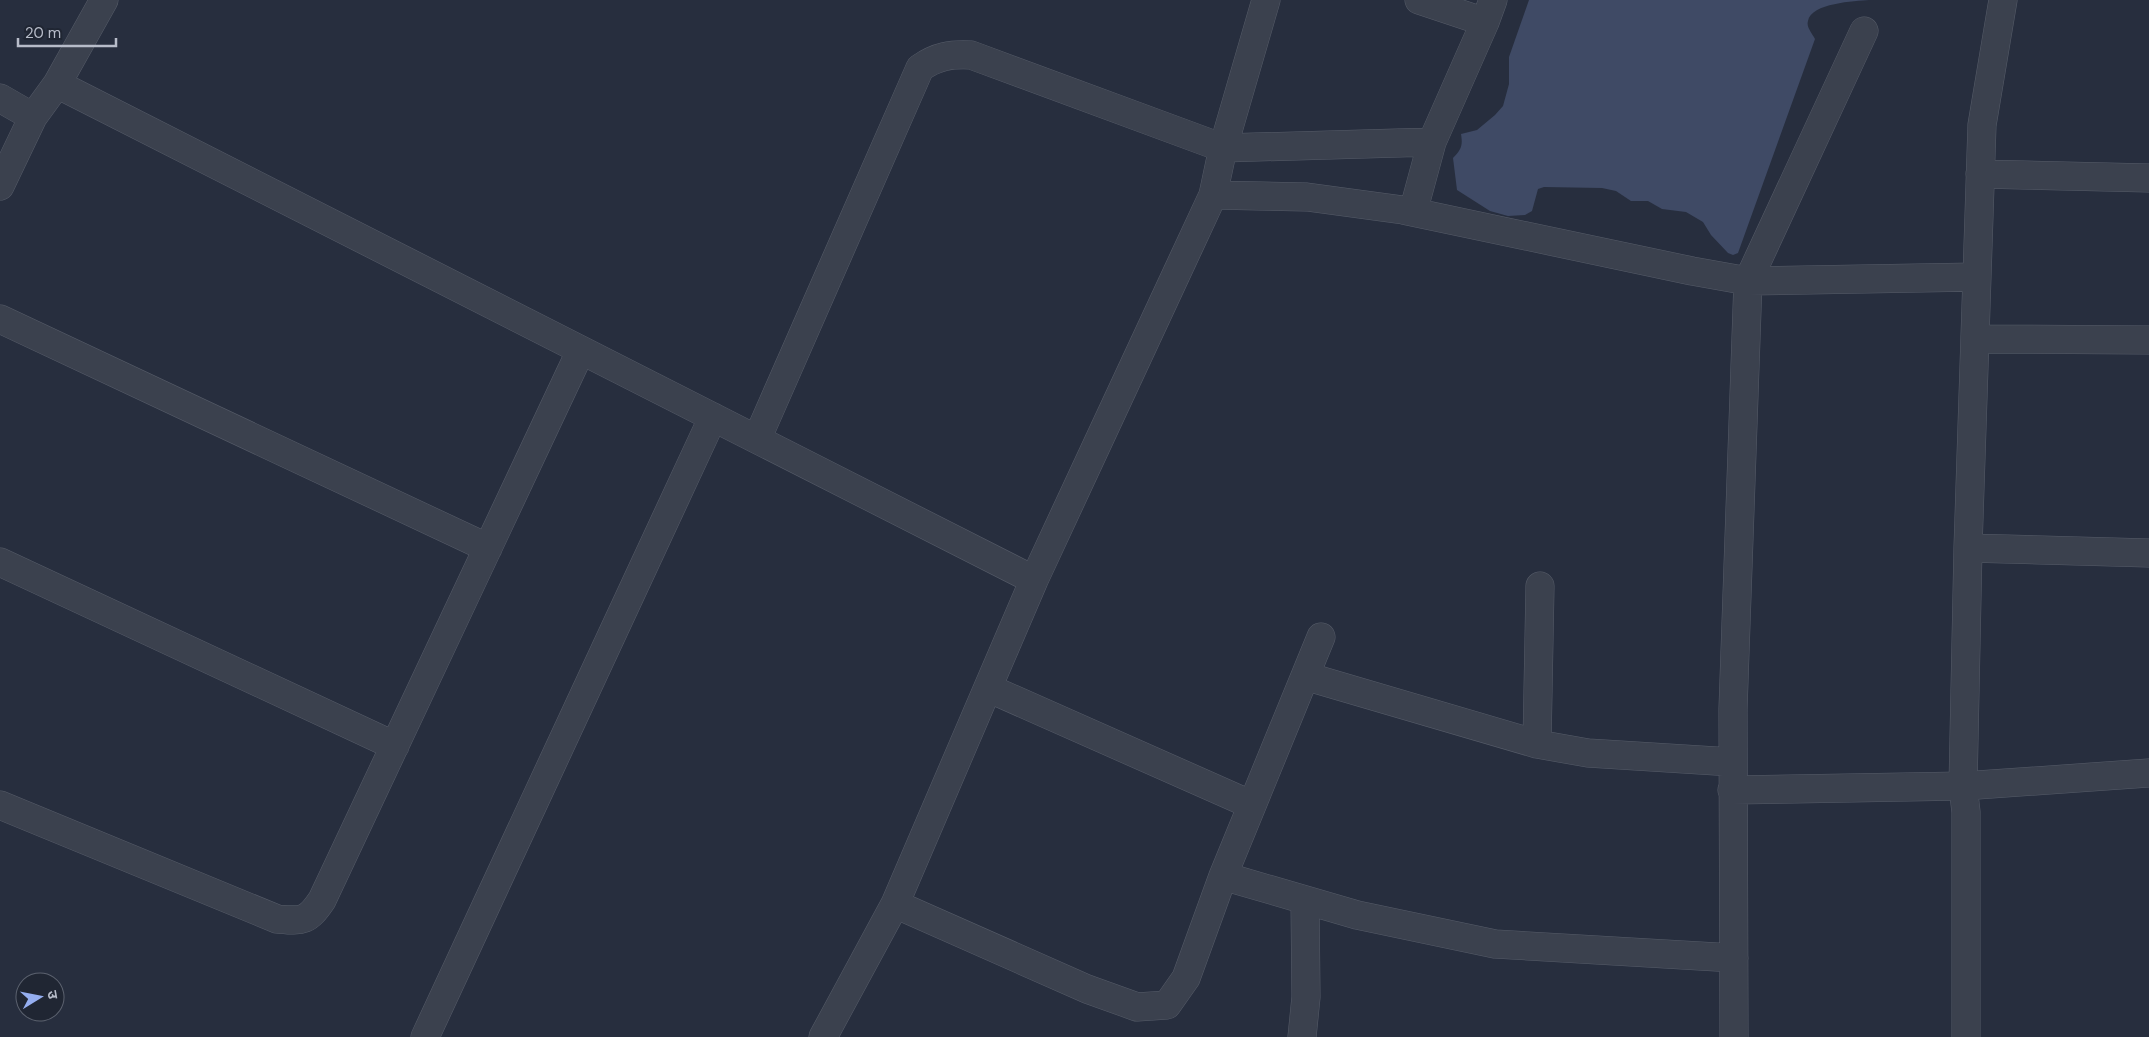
<svg xmlns="http://www.w3.org/2000/svg" width="2149" height="1037" viewBox="0 0 2149 1037" font-family="'DM Sans','Noto Sans Devanagari',sans-serif">
<rect width="100%" height="100%" fill="#272e3e"/>
<path fill="#3f4a65" d="M 1529,0 L 1869,0 C 1855,1 1811,3 1808,21 C 1806,27 1812,33 1815,39 L 1738,253 L 1733,255 L 1728,253 L 1711,235 L 1703,222 L 1686,212 L 1662,209 L 1648,201 L 1631,201 L 1616,191 L 1602,188 L 1544,187 L 1538,189 L 1532,211 L 1525,215 L 1508,216 L 1490,211 L 1457,190 L 1453,158 C 1461,150 1463,146 1461,134 L 1477,130 L 1495,115 L 1503,106 L 1509,84 L 1509,57 Z"/>
<g fill="none" stroke-linecap="round" stroke-linejoin="round">
<defs>
<path id="minor" d="M 1419,0 L 1485,22
M 57,84 L 1034,580
M 0,98 L 33,117
M 1980,174 L 2149,178
M 0,186 L 33,117 L 57,84 L 104,0
M 1213,195 L 1307,197 L 1403,210 L 1692,271 L 1748,281 L 1976,277
M 1413,212 L 1432,142 L 1485,22 L 1493,0
M 0,319 L 488,548
M 1975,339 L 2149,340
M 757,439 L 920,68 C 937,56 951,54 971,55 L 1223,148 L 1432,142
M 1968,548 L 2149,553
M 0,562 L 395,746
M 1305,676 L 1537,744 L 1588,753 L 1732,762
M 988,688 L 1252,805
M 1537,744 L 1540,586
M 1732,790 L 1963,786 L 2149,773
M 0,805 L 277,919 C 303,921 307,922 322,900 L 581,350
M 1223,876 L 1321,637
M 895,904 L 1087,989 L 1137,1007 L 1167,1005 L 1186,978 L 1223,876 L 1357,915 L 1495,944 L 1734,958
M 425,1037 L 713,417
M 823,1037 L 895,904 L 1034,580 L 1213,195 L 1223,148 L 1266,0
M 1302,1037 L 1306,997 L 1305,900
M 1734,1037 L 1733,709 L 1748,281 L 1864,31
M 1966,1037 L 1966,812 L 1963,786 L 1968,548 L 1982,125 L 2003,0"/>
</defs>
<use href="#minor" stroke="#565c69" stroke-width="29"/>
<use href="#minor" stroke="#3b414e" stroke-width="28"/>
</g>
<g transform="translate(40 997) rotate(80)"><circle r="24" fill="#202633" stroke="#5c626f"/>
<path d="M0-4L9 19L0 12L-9 19Z" fill="#95aef0"/>
<text y="-8" font-size="14" font-weight="bold" text-anchor="middle" fill="#b7bcc9">उ</text>
</g>
<path d="M18 38v8h98v-8" fill="none" stroke="#b7bcc9" stroke-width="2.5"/>
<text x="25" y="38" font-size="15" fill="#b7bcc9" stroke="#202633" stroke-width="4" paint-order="stroke">20 m</text>
</svg>
